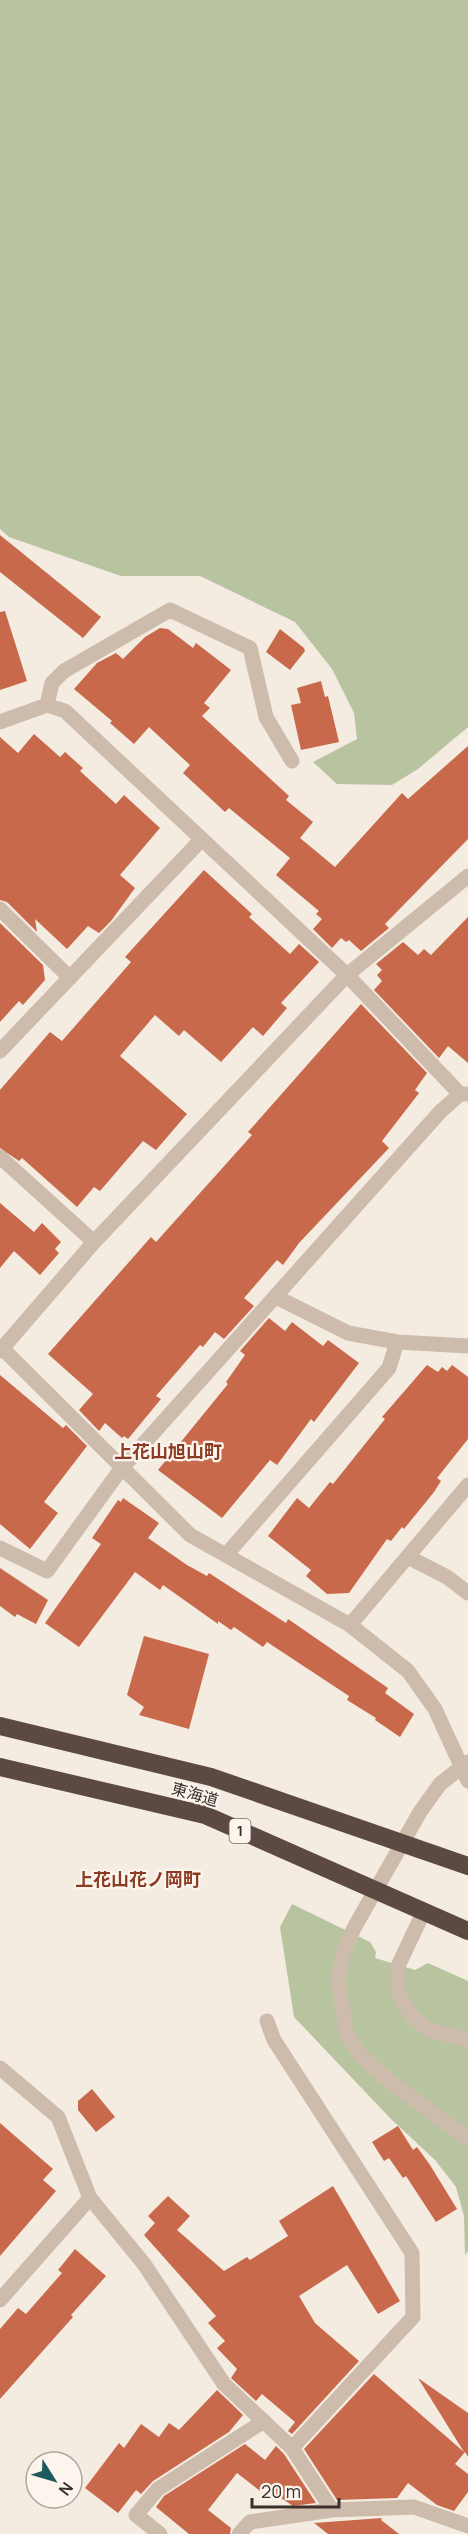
<svg xmlns="http://www.w3.org/2000/svg" width="468" height="2534" viewBox="0 0 468 2534" font-family="Manrope,'Noto Sans JP',sans-serif">
<rect width="100%" height="100%" fill="#f4ebe1"/>
<path fill="#b8c4a0" d="M 0,0 L 468,0 L 468,727 L 418,769 L 392,785 L 337,784 L 313,762 L 357,739 L 354,713 L 332,669 L 295,622 L 200,576 L 121,576 L 9,537 L 0,529 Z
M 292,1904 L 370,1942 L 376,1952 L 375,1958 L 415,1970 L 428,1963 L 468,1981 L 468,2251 L 465,2255 L 464,2216 L 456,2187 L 435,2160 L 390,2118 L 294,2017 L 280,1927 Z"/>
<path fill="#c8694b" d="M 0,535 L 101,617 L 83,638 L 0,572 Z
M 5,611 L 27,681 L 0,690 L 0,612 Z
M 160,628 L 168,629 L 193,648 L 196,643 L 231,670 L 204,703 L 210,708 L 202,716 L 289,796 L 286,800 L 313,822 L 300,838 L 335,867 L 402,793 L 408,799 L 468,746 L 468,839 L 385,924 L 389,928 L 361,951 L 349,940 L 346,942 L 341,938 L 332,948 L 313,929 L 322,919 L 316,914 L 319,911 L 276,875 L 290,858 L 229,808 L 225,812 L 183,773 L 190,765 L 149,727 L 134,744 L 110,723 L 112,721 L 74,689 L 97,663 L 116,653 L 123,659 L 145,637 Z
M 280,629 L 304,648 L 305,651 L 290,670 L 266,652 Z
M 321,681 L 325,697 L 328,696 L 339,742 L 301,750 L 291,705 L 301,703 L 297,688 Z
M 34,734 L 60,757 L 65,752 L 83,768 L 80,771 L 116,804 L 124,795 L 160,828 L 120,875 L 135,888 L 111,921 L 99,933 L 88,926 L 67,949 L 35,919 L 37,932 L 7,902 L 0,900 L 0,737 L 18,753 Z
M 204,870 L 252,914 L 249,917 L 290,954 L 299,944 L 319,962 L 281,1003 L 287,1008 L 263,1036 L 253,1027 L 221,1062 L 184,1030 L 179,1036 L 155,1015 L 120,1056 L 187,1114 L 156,1150 L 143,1141 L 100,1191 L 94,1187 L 77,1207 L 22,1158 L 19,1161 L 0,1148 L 0,1090 L 50,1032 L 62,1041 L 131,962 L 125,957 Z
M 468,917 L 468,1063 L 448,1046 L 439,1058 L 374,990 L 382,981 L 377,975 L 382,970 L 376,964 L 403,942 L 418,955 L 424,949 L 431,955 Z
M 0,923 L 43,965 L 45,980 L 23,1005 L 19,1001 L 0,1022 Z
M 361,1004 L 427,1073 L 415,1090 L 419,1093 L 382,1141 L 389,1148 L 299,1243 L 283,1265 L 277,1260 L 244,1298 L 254,1306 L 224,1339 L 215,1332 L 203,1347 L 200,1345 L 156,1396 L 161,1399 L 128,1439 L 124,1436 L 122,1438 L 105,1423 L 99,1431 L 79,1410 L 93,1394 L 48,1354 L 151,1237 L 156,1242 L 252,1135 L 248,1132 Z
M 0,1203 L 34,1232 L 42,1223 L 61,1242 L 55,1249 L 59,1253 L 40,1275 L 14,1251 L 0,1268 Z
M 269,1318 L 285,1331 L 292,1322 L 323,1346 L 328,1340 L 359,1363 L 314,1422 L 311,1419 L 277,1465 L 270,1460 L 222,1518 L 158,1470 L 228,1384 L 226,1382 L 245,1355 L 240,1351 Z
M 427,1365 L 438,1372 L 442,1367 L 447,1371 L 452,1365 L 468,1377 L 468,1439 L 437,1478 L 441,1481 L 434,1492 L 404,1529 L 402,1527 L 391,1541 L 387,1539 L 349,1593 L 327,1594 L 306,1576 L 311,1570 L 268,1536 L 297,1498 L 309,1508 L 330,1482 L 333,1484 L 385,1419 L 382,1417 Z
M 0,1375 L 63,1428 L 66,1425 L 87,1446 L 44,1502 L 58,1513 L 30,1549 L 0,1524 Z
M 123,1498 L 159,1523 L 148,1538 L 187,1565 L 207,1576 L 209,1573 L 286,1623 L 288,1619 L 388,1688 L 385,1693 L 414,1714 L 400,1737 L 375,1720 L 376,1718 L 347,1700 L 349,1696 L 267,1642 L 263,1647 L 234,1627 L 231,1630 L 218,1621 L 218,1624 L 163,1585 L 160,1590 L 135,1572 L 79,1647 L 45,1623 L 101,1544 L 92,1538 L 118,1500 L 121,1502 Z
M 0,1568 L 48,1600 L 36,1624 L 17,1614 L 15,1617 L 0,1606 Z
M 144,1636 L 209,1654 L 189,1729 L 139,1715 L 144,1707 L 127,1695 Z
M 92,2089 L 115,2117 L 96,2132 L 78,2110 L 78,2101 Z
M 0,2123 L 53,2169 L 43,2180 L 56,2191 L 0,2256 Z
M 398,2126 L 413,2150 L 417,2147 L 430,2165 L 457,2209 L 436,2222 L 406,2176 L 403,2178 L 389,2158 L 384,2161 L 372,2142 Z
M 333,2186 L 400,2301 L 378,2314 L 347,2265 L 299,2296 L 315,2323 L 359,2361 L 292,2434 L 288,2431 L 295,2422 L 262,2394 L 256,2401 L 231,2378 L 237,2369 L 217,2348 L 225,2341 L 208,2323 L 216,2316 L 144,2235 L 155,2223 L 148,2216 L 168,2196 L 190,2216 L 177,2230 L 224,2271 L 247,2257 L 250,2260 L 288,2236 L 279,2221 Z
M 75,2249 L 106,2276 L 71,2315 L 73,2317 L 0,2399 L 0,2329 L 18,2308 L 26,2314 L 62,2273 L 58,2270 Z
M 374,2374 L 464,2452 L 418,2378 L 468,2413 L 468,2457 L 465,2452 L 455,2464 L 468,2474 L 468,2492 L 454,2511 L 437,2505 L 408,2483 L 397,2498 L 337,2500 L 304,2449 Z
M 217,2390 L 243,2415 L 229,2432 L 153,2481 L 141,2494 L 136,2490 L 118,2513 L 85,2488 L 119,2443 L 124,2448 L 141,2424 L 159,2437 L 169,2423 L 179,2430 Z
M 245,2444 L 265,2460 L 276,2446 L 284,2454 L 316,2503 L 293,2506 L 263,2486 L 260,2491 L 237,2473 L 208,2510 L 231,2528 L 230,2534 L 189,2534 L 156,2507 L 164,2496 Z
M 382,2518 L 381,2520 L 399,2534 L 328,2534 L 314,2523 Z"/>
<g fill="none" stroke-linecap="round" stroke-linejoin="round">
<path stroke="#cdbbac" stroke-width="15" d="M 47,705 L 52,683 L 64,671 L 170,610 L 250,648 L 266,717 L 292,761
M 0,722 L 47,705 L 65,711 L 347,975 L 460,1094 L 468,1094
M 0,909 L 70,978
M 0,1051 L 202,839
M 0,1157 L 94,1242
M 276,1297 L 348,1333 L 397,1342 L 468,1346
M 2,1348 L 190,1535 L 350,1625 L 408,1671 L 435,1709 L 468,1781
M 0,1351 L 94,1242 L 347,975 L 468,876
M 0,1548 L 47,1571 L 121,1469 L 440,1112 L 460,1094
M 226,1555 L 389,1368 L 397,1342
M 408,1557 L 447,1577 L 468,1593
M 350,1625 L 468,1485
M 468,1762 L 440,1784 L 420,1812 L 354,1928 L 343,1954 L 338,1980 L 347,2035 L 361,2056 L 393,2084 L 468,2139
M 424,1911 L 398,1966 L 399,1995 L 412,2016 L 428,2030 L 468,2040
M 267,2021 L 274,2040 L 412,2253 L 413,2317 L 292,2448
M 0,2068 L 58,2117 L 90,2198 L 144,2264 L 224,2384 L 292,2448 L 332,2510
M 0,2300 L 90,2198
M 160,2534 L 136,2515 L 158,2489 L 264,2421
M 239,2534 L 250,2522 L 332,2510 L 414,2507 L 468,2526"/>
<path stroke="#5c4a42" stroke-width="18" d="M 0,1726 L 211,1777 L 468,1866
M 0,1767 L 205,1815 L 468,1931"/>
</g>
<g text-anchor="middle" stroke-width="4.5" stroke-linejoin="round" paint-order="stroke">
<rect fill="#fbf5ee" stroke="#756b66" stroke-width="1.5" x="229.5" y="1819" width="21" height="24" rx="4.5"/>
<g font-size="15" font-weight="bold" fill="#3b302b">
<text x="240" y="1836">1</text>
</g>
<g font-size="16" fill="#3b302b" stroke="#fbf5ee">
<text transform="translate(195 1794) rotate(16)" y="6">東海道</text>
</g>
<g font-size="18" font-weight="bold" fill="#8c3b22" stroke="#fbf5ee">
<text x="168" y="1458">上花山旭山町</text>
<text x="138" y="1886">上花山花ノ岡町</text>
</g>
</g>
<g transform="translate(54 2480) rotate(127)"><circle r="28" fill="#fbf5ee" stroke="#aea6a0" stroke-width="1.5"/>
<path d="M0-4.5L10 22L0 15L-10 22Z" fill="#1f5a5e"/>
<text y="-9" font-size="16" font-weight="bold" text-anchor="middle" fill="#3b302b">N</text>
</g>
<path d="M252 2498v9h87v-9" fill="none" stroke="#3b302b" stroke-width="3"/>
<text x="261" y="2498" font-size="18" fill="#3b302b" stroke="#fbf5ee" stroke-width="4.5" paint-order="stroke">20 m</text>
</svg>
